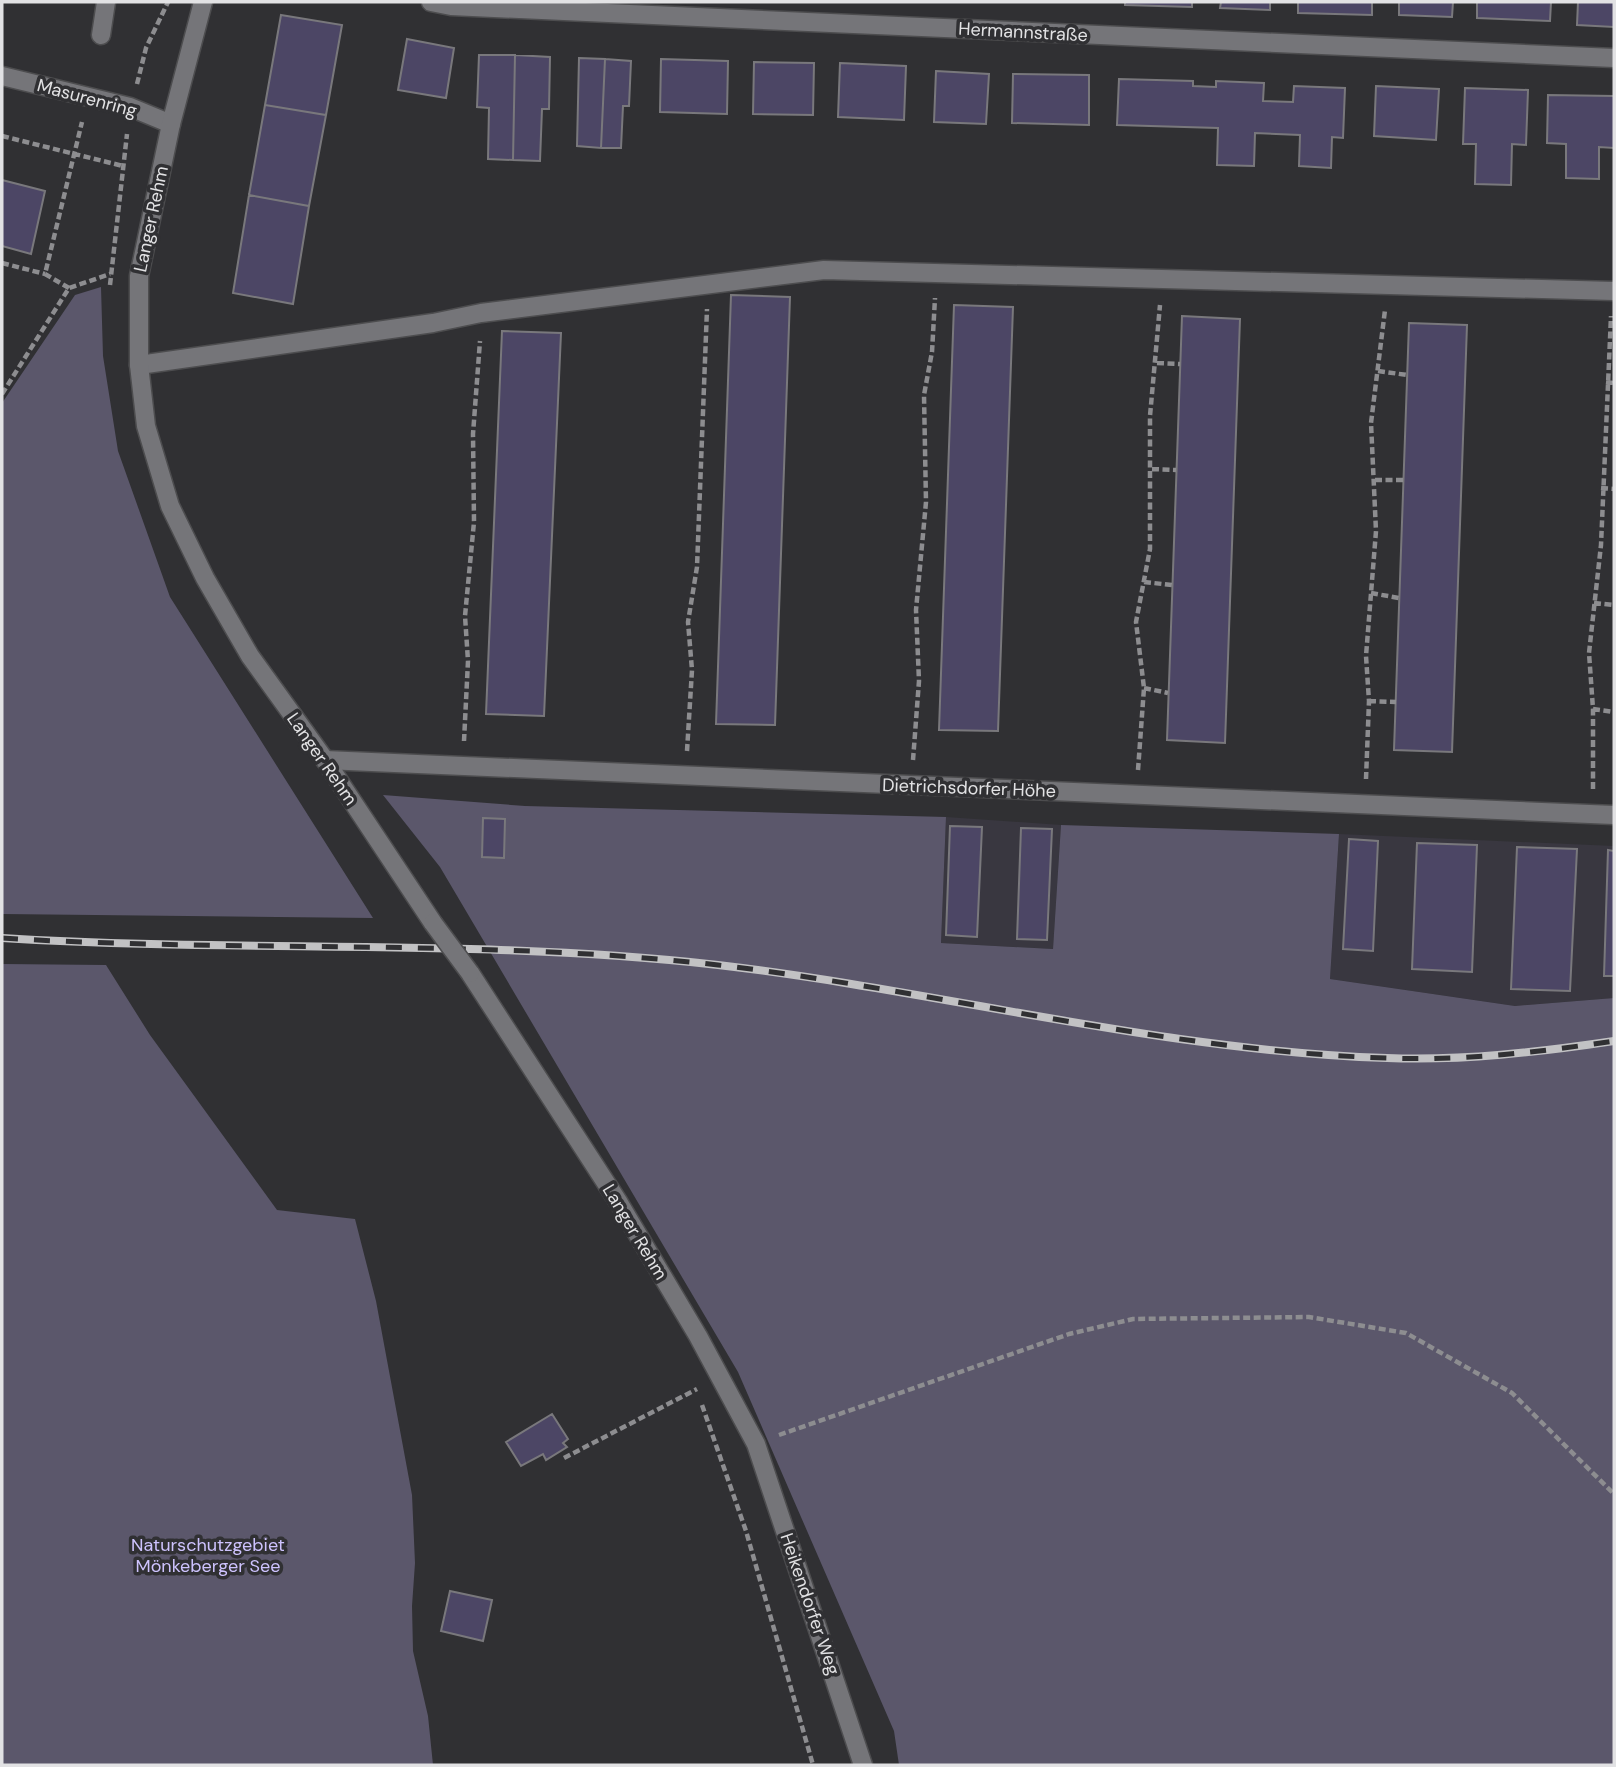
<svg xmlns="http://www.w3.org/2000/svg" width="1616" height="1767" viewBox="0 0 1616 1767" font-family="'DM Sans',sans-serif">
<rect width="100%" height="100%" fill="#303033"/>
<path fill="#393740" d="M 946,817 L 1061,825 L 1053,949 L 941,943 Z
M 1339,834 L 1614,846 L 1614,998 L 1515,1006 L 1330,979 Z"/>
<path fill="#5b576b" d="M 101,287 L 103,356 L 118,451 L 170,597 L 373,918 L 2,914 L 2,403 L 75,295 Z
M 383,795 L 525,806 L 946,817 L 941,943 L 1053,949 L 1061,825 L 1339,834 L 1330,979 L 1515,1006 L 1614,998 L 1614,1765 L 899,1765 L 894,1731 L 738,1372 L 440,867 Z
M 2,964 L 106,965 L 150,1035 L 277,1210 L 355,1219 L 376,1301 L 412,1495 L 415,1563 L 412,1606 L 413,1651 L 428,1716 L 433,1765 L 2,1765 Z"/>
<path fill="#4c4665" stroke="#79787c" stroke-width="2" d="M 1125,2 L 1192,2 L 1192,7 L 1125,5 Z
M 1221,2 L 1270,2 L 1270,10 L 1220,8 Z
M 1298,2 L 1372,2 L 1372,15 L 1298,13 Z
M 1399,2 L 1453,2 L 1452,17 L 1399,15 Z
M 1477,2 L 1551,2 L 1550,21 L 1477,18 Z
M 1578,2 L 1614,2 L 1614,27 L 1577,25 Z
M 281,15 L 342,25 L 326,115 L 265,105 Z
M 407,39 L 454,48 L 446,98 L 398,90 Z
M 479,55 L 515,55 L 513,160 L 488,159 L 489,108 L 477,107 Z
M 515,55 L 550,57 L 549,109 L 542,109 L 540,161 L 513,160 Z
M 579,58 L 605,59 L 601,148 L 577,146 Z
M 605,59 L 631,61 L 629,106 L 623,106 L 621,148 L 601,148 Z
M 661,59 L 728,61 L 727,114 L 660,112 Z
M 754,62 L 814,63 L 813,115 L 753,114 Z
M 840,63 L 906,66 L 904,120 L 838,117 Z
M 936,71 L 989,74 L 986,124 L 934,122 Z
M 1013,74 L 1089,75 L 1089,125 L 1012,123 Z
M 1119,79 L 1193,81 L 1193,86 L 1216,87 L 1216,81 L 1264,83 L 1263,101 L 1293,102 L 1294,86 L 1345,88 L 1343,138 L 1332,137 L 1331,168 L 1299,166 L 1300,135 L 1255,133 L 1254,166 L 1217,165 L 1218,128 L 1117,125 Z
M 1376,86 L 1439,89 L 1436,140 L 1374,136 Z
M 1465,88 L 1528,90 L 1526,145 L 1512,144 L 1511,185 L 1475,184 L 1476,144 L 1463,144 Z
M 1548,95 L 1614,96 L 1614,148 L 1599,147 L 1599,179 L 1566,178 L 1566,144 L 1547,143 Z
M 265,105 L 326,115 L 309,206 L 249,195 Z
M 2,180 L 45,191 L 31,254 L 2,246 Z
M 249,195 L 309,206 L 293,304 L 233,293 Z
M 731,295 L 790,297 L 775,725 L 716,724 Z
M 954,305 L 1013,307 L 998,731 L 939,730 Z
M 1182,316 L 1240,319 L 1225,743 L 1167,740 Z
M 1409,323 L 1467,325 L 1452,752 L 1394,750 Z
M 502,331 L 561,333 L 544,716 L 486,714 Z
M 483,818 L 505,819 L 504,858 L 482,857 Z
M 950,826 L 982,827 L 977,937 L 946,935 Z
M 1021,828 L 1052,829 L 1047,940 L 1017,939 Z
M 1349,839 L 1378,841 L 1373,951 L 1343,949 Z
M 1417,843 L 1477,845 L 1472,972 L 1412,969 Z
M 1517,847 L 1577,849 L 1570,991 L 1511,989 Z
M 1608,850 L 1614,851 L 1614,976 L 1604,976 Z
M 552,1414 L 568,1439 L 563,1443 L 567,1447 L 546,1460 L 543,1454 L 521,1466 L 506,1442 Z
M 450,1591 L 492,1600 L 483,1641 L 441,1631 Z"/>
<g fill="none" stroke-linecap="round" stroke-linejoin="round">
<defs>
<path id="lane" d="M 101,35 L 106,2
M 139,365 L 433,323 L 481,313 L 824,270 L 1614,291"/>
<path id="street" d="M 431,2 L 451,6 L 1614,58
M 2,76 L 130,107 L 171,124
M 325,760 L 1614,815"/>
<path id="secondary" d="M 203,2 L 171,124 L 139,276 L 139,365 L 146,426 L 170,506 L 205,578 L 250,656 L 325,760 L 433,923
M 470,973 L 619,1203 L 698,1336 L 756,1444 L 863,1765"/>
</defs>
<use href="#lane" stroke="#4d4d4f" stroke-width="21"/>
<use href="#street" stroke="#4d4d4f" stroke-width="21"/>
<use href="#secondary" stroke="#4d4d4f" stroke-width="21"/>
<path stroke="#8d8d90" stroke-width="4.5" stroke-dasharray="7 3.5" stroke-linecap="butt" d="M 137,84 L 146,48 L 168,2
M 2,136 L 123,166
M 2,263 L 45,274
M 110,285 L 127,134
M 69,288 L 45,274 L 82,122
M 1157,363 L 1180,364
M 1378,371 L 1407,375
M 1606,382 L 1614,383
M 2,394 L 69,288 L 110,274
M 1152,469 L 1176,470
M 1375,480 L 1403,480
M 1601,488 L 1614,489
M 1144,582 L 1172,585
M 1371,593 L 1399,598
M 1594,603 L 1614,605
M 1144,688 L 1168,693
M 1369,701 L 1396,702
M 1593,709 L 1614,712
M 464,741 L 468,661 L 465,616 L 474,522 L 473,434 L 480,341
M 687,751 L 692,670 L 688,622 L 697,567 L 707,309
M 913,760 L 919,681 L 916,610 L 926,502 L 924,395 L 932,352 L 935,298
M 1138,770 L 1144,688 L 1136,622 L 1150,549 L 1150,416 L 1160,305
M 1366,779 L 1369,701 L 1366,656 L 1376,531 L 1371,423 L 1385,310
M 1593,789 L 1593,709 L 1589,653 L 1601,545 L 1611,316
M 702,1405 L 746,1531 L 813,1765
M 779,1435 L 1069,1334 L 1133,1319 L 1309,1317 L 1406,1333 L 1512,1393 L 1614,1494
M 564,1458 L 697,1389"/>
<use href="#lane" stroke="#757579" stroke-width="18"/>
<use href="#street" stroke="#757579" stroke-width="18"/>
<use href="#secondary" stroke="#757579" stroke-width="18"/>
<defs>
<path id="rail" d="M 2,938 C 240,953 480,938 718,965 C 941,991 1162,1051 1387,1058 C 1462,1061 1540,1052 1614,1041"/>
</defs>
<use href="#rail" stroke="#c2c2c4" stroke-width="8"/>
<use href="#rail" stroke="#303033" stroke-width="5" stroke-dasharray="16" stroke-linecap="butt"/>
<defs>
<path id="secondary-bridge" d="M 433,923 L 470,973"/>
</defs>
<use href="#secondary-bridge" stroke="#4d4d4f" stroke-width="21" stroke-linecap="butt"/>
<use href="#secondary-bridge" stroke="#757579" stroke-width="18"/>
</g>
<g text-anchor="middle" stroke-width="7" stroke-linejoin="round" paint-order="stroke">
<g font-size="18" fill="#e2e2e4" stroke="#303033">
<text transform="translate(1023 32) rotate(3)" y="6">Hermannstraße</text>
<text transform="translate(87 98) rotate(15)" y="6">Masurenring</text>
<text transform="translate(151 219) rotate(-78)" y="6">Langer Rehm</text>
<text transform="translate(322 759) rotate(55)" y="6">Langer Rehm</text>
<text transform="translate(969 788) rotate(2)" y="6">Dietrichsdorfer Höhe</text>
<text transform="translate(635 1232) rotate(59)" y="6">Langer Rehm</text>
<text transform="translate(810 1604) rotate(71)" y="6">Heikendorfer Weg</text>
</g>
<g font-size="18" fill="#cec3fe" stroke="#303033">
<text x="208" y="1551">Naturschutzgebiet<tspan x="208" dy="21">Mönkeberger See</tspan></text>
</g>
</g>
<rect width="1616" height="1767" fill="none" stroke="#e2e2e4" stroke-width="7"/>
</svg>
